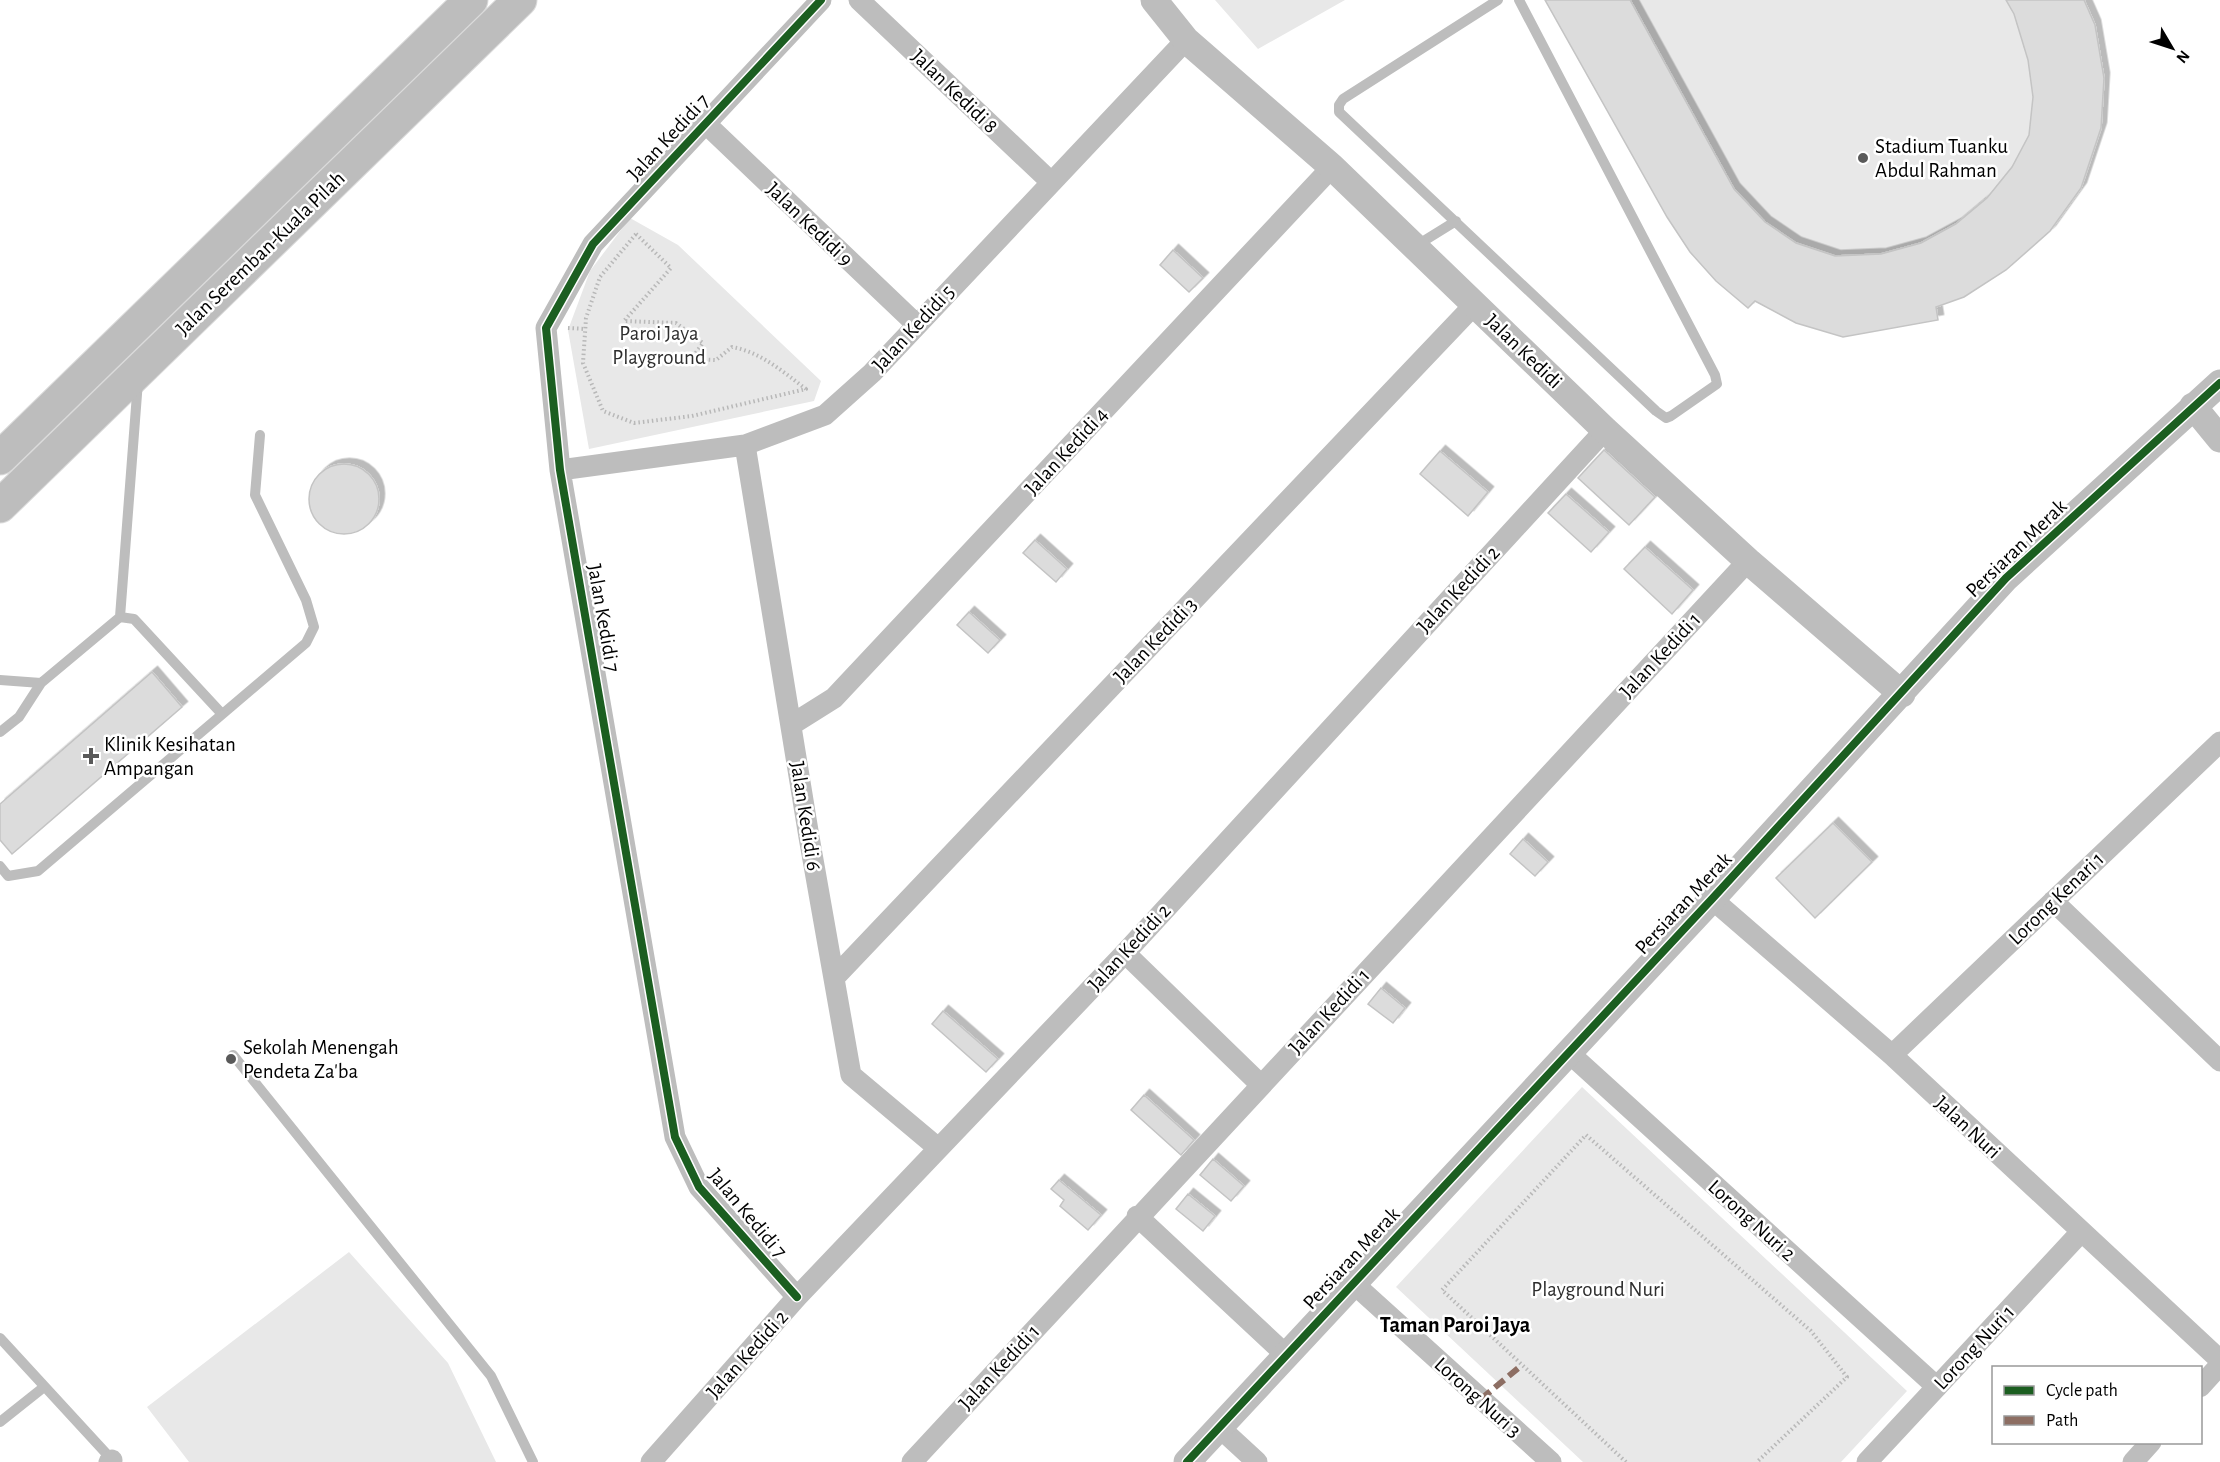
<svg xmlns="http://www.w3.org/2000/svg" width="2220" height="1462" viewBox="0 0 2220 1462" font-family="'Alegreya Sans',sans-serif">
<defs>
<filter id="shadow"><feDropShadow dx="5.5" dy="-5.5" stdDeviation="0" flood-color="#0004"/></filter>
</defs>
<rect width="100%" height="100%" fill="#fff"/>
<path fill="#e8e8e8" d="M 1215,0 L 1345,0 L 1258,49 Z
M 1545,0 L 2084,0 L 2095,25 L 2104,78 L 2101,128 L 2081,188 L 2050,231 L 2006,270 L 1964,297 L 1936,307 L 1911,324 L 1843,337 L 1796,323 L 1716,281 L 1690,252 L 1667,217 Z
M 630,218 L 678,245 L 821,381 L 814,401 L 589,449 L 568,330 L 590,271 Z
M 1582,1087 L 1907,1391 L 1841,1462 L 1583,1462 L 1396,1287 Z
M 349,1252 L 448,1363 L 496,1462 L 189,1462 L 147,1407 Z"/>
<path fill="#dcdcdc" stroke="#c4c4c4" stroke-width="1.5" filter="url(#shadow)" d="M 1545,0 L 1630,0 L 1734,189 L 1765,222 L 1796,243 L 1835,256 L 1881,254 L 1921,243 L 1956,224 L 1987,198 L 2012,167 L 2029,135 L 2033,97 L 2028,60 L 2014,14 L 2006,0 L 2084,0 L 2095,25 L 2104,78 L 2101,128 L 2081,188 L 2050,231 L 2006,270 L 1964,297 L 1936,307 L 1938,320 L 1843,337 L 1796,323 L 1755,301 L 1748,308 L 1716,281 L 1690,252 L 1667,217 Z
M 1173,250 L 1203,278 L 1189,292 L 1160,265 Z
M 1604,450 L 1655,497 L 1629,525 L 1578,478 Z
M 1440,451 L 1488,492 L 1468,516 L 1420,474 Z
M309 499a35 35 0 1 1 70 0a35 35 0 1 1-70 0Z
M 1566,494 L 1609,532 L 1591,552 L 1548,513 Z
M 1035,540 L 1067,569 L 1056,582 L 1023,553 Z
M 1645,547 L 1693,590 L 1672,614 L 1624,569 Z
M 969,612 L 1000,640 L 988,653 L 957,625 Z
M 152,672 L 182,707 L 12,854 L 0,840 L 0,804 Z
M 1833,823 L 1872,862 L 1815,918 L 1776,878 Z
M 1523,839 L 1548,862 L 1535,876 L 1510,854 Z
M 1381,988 L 1405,1008 L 1393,1023 L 1368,1004 Z
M 943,1011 L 998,1059 L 986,1072 L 932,1024 Z
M 1144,1095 L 1194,1140 L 1181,1155 L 1131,1110 Z
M 1213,1159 L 1244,1186 L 1231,1201 L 1200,1175 Z
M 1059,1180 L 1101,1215 L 1088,1230 L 1060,1206 L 1064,1200 L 1051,1189 Z
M 1188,1194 L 1215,1216 L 1203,1231 L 1176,1209 Z"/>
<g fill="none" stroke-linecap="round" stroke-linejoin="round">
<defs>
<path id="trunk" d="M 0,458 L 471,0
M 0,506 L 520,0"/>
</defs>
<use href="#trunk" stroke="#dbdbdb" stroke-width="35"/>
<path stroke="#b8b8b8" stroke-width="4" stroke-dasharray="1.5 3" stroke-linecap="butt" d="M 636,234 L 671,268 L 624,321 L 676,323 L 703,343 L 691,359 L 716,360 L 732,347 C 761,352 783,372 806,389 L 692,416 L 634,423 L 603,411 L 583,363 L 586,318 L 600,277 Z
M 568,328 L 585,329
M 1626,1462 L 1442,1290 L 1586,1135 L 1811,1331 L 1847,1377 L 1757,1462"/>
<path stroke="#bdbdbd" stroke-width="10" d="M 1498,0 L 1343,99 L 1339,105 L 1339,112 L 1656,411 L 1666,418 L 1671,416 L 1717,384 L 1715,375 L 1519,0
M 1414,247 L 1456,221
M 120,617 L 134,619 L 222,714
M 0,680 L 41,683
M 0,732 L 19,717 L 41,683 L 120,617 L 138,381
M 0,866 L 8,876 L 38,871 L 306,643 L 314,627 L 306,600 L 255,495 L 260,435
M 233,1055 L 491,1376 L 533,1462
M 0,1338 L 114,1462
M 0,1422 L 44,1387"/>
<path stroke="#bdbdbd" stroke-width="21" d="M 859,0 L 1051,182
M 705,123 L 916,324
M 745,445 L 809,837 L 851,1075 L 938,1148
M 560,470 L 745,445 L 825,415 L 872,373 L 1186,40
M 791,725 L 834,698 L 1332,167
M 1712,899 L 1892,1055 L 2220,1360
M 2053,901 L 2220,1061
M 1125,953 L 1260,1084
M 835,977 L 1476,303
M 1568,1052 L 1937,1387
M 1892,1055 L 2220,742
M 1137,1216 L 1286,1355
M 1353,1283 L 1551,1462
M 797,1297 L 699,1187 L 675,1137 L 560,470 L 546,328 L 593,244 L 821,0
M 2200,1387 L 2220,1365
M 1219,1427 L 1257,1462
M 109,1462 L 112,1460
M 651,1462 L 797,1297 L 1125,953 L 1605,430
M 912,1462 L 1748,561
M 1867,1462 L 2081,1232
M 2133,1462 L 2151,1442"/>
<path stroke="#bdbdbd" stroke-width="27" d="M 1154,0 L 1186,40 L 1332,167 L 1605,430 L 1748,561 L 1902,694
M 2193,406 L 2220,439
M 1187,1462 L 1712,899 L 2006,578 L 2220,383"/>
<use href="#trunk" stroke="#bdbdbd" stroke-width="33"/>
<path stroke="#8d6e63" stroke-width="6" stroke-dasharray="12 6" stroke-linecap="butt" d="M 1481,1399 L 1522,1365"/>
<defs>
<path id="cycleway" d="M 797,1297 L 699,1187 L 675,1137 L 560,470 L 546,328 L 593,244 L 821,0
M 1187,1462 L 1712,899 L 2006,578 L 2220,383"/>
</defs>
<use href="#cycleway" stroke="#fff" stroke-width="11"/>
<use href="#cycleway" stroke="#1b5e20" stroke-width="8"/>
</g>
<g fill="#595959" stroke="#fff" stroke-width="2">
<circle cx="1863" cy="158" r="6"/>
<path d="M88 747h6v6h6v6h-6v6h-6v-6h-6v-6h6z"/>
<circle cx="231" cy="1059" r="6"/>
</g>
<g text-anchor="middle" stroke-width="5" stroke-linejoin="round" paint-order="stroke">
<g font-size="21" fill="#000" stroke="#fff">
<text transform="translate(955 91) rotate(44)" y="7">Jalan Kedidi 8</text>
<text transform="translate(668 137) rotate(-47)" y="7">Jalan Kedidi 7</text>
<text transform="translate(810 224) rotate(44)" y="7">Jalan Kedidi 9</text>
<text transform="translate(260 253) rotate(-44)" y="7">Jalan Seremban-Kuala Pilah</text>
<text transform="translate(913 328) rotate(-47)" y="7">Jalan Kedidi 5</text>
<text transform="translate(1524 351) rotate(44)" y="7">Jalan Kedidi</text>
<text transform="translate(1066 451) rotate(-47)" y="7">Jalan Kedidi 4</text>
<text transform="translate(2016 548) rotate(-44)" y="7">Persiaran Merak</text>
<text transform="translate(1458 589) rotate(-47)" y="7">Jalan Kedidi 2</text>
<text transform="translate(604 618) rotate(80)" y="7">Jalan Kedidi 7</text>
<text transform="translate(1155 640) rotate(-46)" y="7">Jalan Kedidi 3</text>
<text transform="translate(1660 655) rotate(-47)" y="7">Jalan Kedidi 1</text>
<text transform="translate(806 816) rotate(81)" y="7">Jalan Kedidi 6</text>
<text transform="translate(2056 898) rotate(-44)" y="7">Lorong Kenari 1</text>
<text transform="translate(1683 903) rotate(-47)" y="7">Persiaran Merak</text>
<text transform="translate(1129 947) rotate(-47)" y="7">Jalan Kedidi 2</text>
<text transform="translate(1329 1011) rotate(-47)" y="7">Jalan Kedidi 1</text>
<text transform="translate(1968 1127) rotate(43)" y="7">Jalan Nuri</text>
<text transform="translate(748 1213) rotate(50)" y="7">Jalan Kedidi 7</text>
<text transform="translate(1752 1220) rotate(42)" y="7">Lorong Nuri 2</text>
<text transform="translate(1351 1258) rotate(-47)" y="7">Persiaran Merak</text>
<text transform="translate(1974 1347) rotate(-47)" y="7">Lorong Nuri 1</text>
<text transform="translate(747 1354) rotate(-48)" y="7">Jalan Kedidi 2</text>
<text transform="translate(999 1367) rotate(-47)" y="7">Jalan Kedidi 1</text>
<text transform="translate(1478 1397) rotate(42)" y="7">Lorong Nuri 3</text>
</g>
<g font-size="21" fill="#000" stroke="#fff" text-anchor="start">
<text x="1875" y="153">Stadium Tuanku<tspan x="1875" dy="24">Abdul Rahman</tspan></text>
<text x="104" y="751">Klinik Kesihatan<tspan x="104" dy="24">Ampangan</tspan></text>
<text x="243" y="1054">Sekolah Menengah<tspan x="243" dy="24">Pendeta Za'ba</tspan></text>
</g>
<g font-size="21" fill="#2d2d2d" stroke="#fff">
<text x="659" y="340">Paroi Jaya<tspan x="659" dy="24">Playground</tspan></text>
<text x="1598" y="1296">Playground Nuri</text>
</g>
<g font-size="22" font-weight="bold" fill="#000" stroke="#fff">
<text x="1455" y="1332">Taman Paroi Jaya</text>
</g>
</g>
<rect x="1992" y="1366" width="210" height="78" fill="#ffffff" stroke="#999999" stroke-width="1.5"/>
<rect x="2004" y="1386" width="30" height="9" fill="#1b5e20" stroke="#999999" stroke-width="1.5"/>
<text x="2046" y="1396" font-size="18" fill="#000000">Cycle path</text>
<rect x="2004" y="1416" width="30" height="9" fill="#8d6e63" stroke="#999999" stroke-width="1.5"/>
<text x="2046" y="1426" font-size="18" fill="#000000">Path</text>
<g transform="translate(2172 48) rotate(129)" stroke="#ffffff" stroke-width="4.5" paint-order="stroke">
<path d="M0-4.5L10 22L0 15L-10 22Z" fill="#000000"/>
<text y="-9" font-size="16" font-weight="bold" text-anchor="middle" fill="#000000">N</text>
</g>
</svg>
